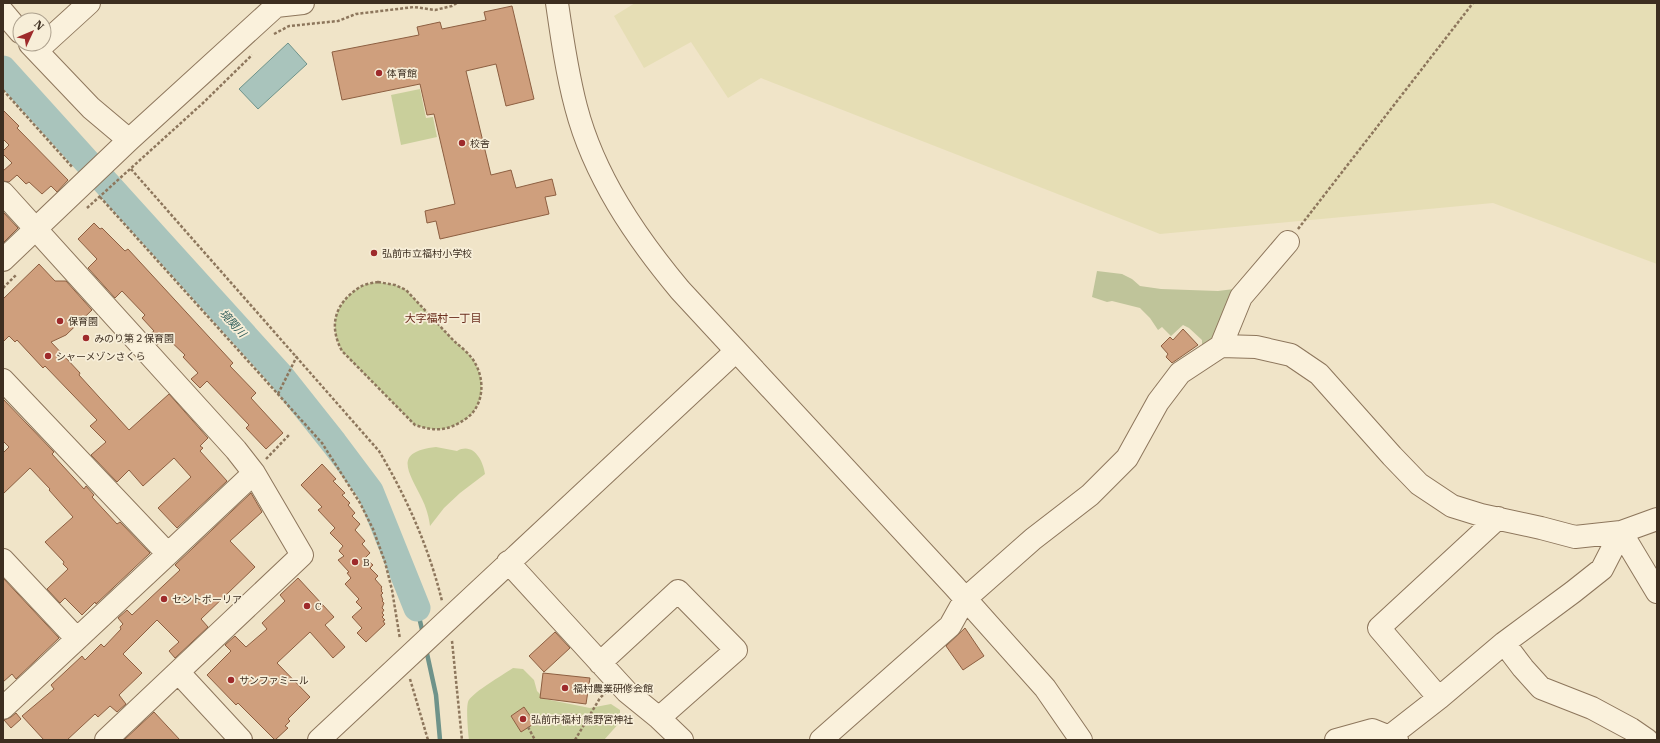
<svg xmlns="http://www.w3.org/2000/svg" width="1660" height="743" viewBox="0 0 1660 743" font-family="'IBM Plex Serif','Noto Sans JP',serif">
<rect width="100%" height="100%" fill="#f0e4c8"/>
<path fill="#e6deb5" d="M 635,3 L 1657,3 L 1657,264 L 1493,203 L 1160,234 L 761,78 L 728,98 L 691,42 L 644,68 L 614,16 Z"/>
<path fill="#c9cf9b" d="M 420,89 L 426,118 L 433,117 L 437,137 L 401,145 L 391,95 Z
M 378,282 L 395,285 L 406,290 C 422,307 438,324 454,341 C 461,347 471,355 475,363 C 485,380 484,405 467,418 C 448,431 437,432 415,425 L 342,351 C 328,325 335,303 360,287 C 365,284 372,283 378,282 Z
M 436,447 L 457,451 C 473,442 483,460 485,474 L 460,493 L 444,508 L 430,526 C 429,517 426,507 422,499 C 410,473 391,452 436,447 Z
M 513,668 L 523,669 L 534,680 L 537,691 L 545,699 L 590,708 L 611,704 L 620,710 L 620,722 L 604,740 L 469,740 C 468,732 466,709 468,702 C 471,693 503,675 513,668 Z"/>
<path fill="#bfc49a" d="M 1097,271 L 1122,274 L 1132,279 L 1140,286 L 1161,289 L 1218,291 L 1242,288 L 1217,343 L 1202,349 L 1202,340 L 1189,328 L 1183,325 L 1171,336 L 1162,327 L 1158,330 L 1150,318 L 1140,308 L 1112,301 L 1107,302 L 1092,297 Z"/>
<path fill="#a9c4bc" stroke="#6f938a" d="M 288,43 L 307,64 L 258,109 L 239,89 Z"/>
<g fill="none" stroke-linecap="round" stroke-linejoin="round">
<path stroke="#6f938a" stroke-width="4.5" d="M 417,608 L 423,634
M 426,649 L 436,695 L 440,740"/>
<path stroke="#a9c4bc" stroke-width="27" d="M 3,69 L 280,375 L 334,443 L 370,491 L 417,608"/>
</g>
<path fill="#cf9f7d" stroke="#8d5f41" d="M 512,6 L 534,99 L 506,106 L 496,64 L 466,71 L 491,175 L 511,170 L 516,188 L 552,179 L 556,195 L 545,197 L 549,214 L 440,239 L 436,221 L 427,223 L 425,211 L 455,204 L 434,114 L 427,115 L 420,84 L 342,100 L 332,52 L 419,35 L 417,27 L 440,22 L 442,29 L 486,20 L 484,12 Z
M 3,110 L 19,126 L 17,128 L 68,180 L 57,192 L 51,186 L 42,194 L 29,182 L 26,184 L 17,175 L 9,182 L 3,181 L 3,171 L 12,163 L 3,154 L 3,151 L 9,145 L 3,139 Z
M 3,212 L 18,228 L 3,243 Z
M 94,223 L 100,229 L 102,228 L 125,251 L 128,249 L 233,363 L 230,366 L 256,393 L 251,398 L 283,433 L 266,449 L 246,428 L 249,425 L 207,381 L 200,388 L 191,379 L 198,373 L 183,357 L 185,355 L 166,337 L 157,345 L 149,335 L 154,331 L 142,318 L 145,315 L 122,291 L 115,298 L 88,268 L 97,259 L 78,239 Z
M 39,264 L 55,281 L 66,281 L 92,310 L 66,335 L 51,342 L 80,373 L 79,375 L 129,430 L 169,394 L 208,438 L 200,446 L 203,448 L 200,451 L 227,481 L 177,528 L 158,508 L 191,477 L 174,458 L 143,486 L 129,470 L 117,482 L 91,455 L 106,442 L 90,426 L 97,420 L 45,366 L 43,368 L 17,340 L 15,342 L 9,336 L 3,342 L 3,299 Z
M 1183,329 L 1198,345 L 1172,363 L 1166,357 L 1168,354 L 1161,346 L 1170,337 L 1173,340 Z
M 3,399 L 54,452 L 52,454 L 62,465 L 84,489 L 86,486 L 94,495 L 92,497 L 117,524 L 120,522 L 150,553 L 96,604 L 95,602 L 82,615 L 65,598 L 60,603 L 47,589 L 68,569 L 63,564 L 64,562 L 45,542 L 73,517 L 49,490 L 50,489 L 30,468 L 3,494 L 3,453 L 9,447 L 3,441 Z
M 322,464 L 336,479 L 333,481 L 345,493 L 342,495 L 350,503 L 348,505 L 355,513 L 352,516 L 360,524 L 355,530 L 365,541 L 362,544 L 370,553 L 365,558 L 373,565 L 370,568 L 378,576 L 375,579 L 382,587 L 381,588 L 382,590 L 381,591 L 383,593 L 381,595 L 383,600 L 382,601 L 384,603 L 382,608 L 384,610 L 382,613 L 384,615 L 382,617 L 385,620 L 383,621 L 385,624 L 366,642 L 357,633 L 362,628 L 352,617 L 362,608 L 356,602 L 359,599 L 345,584 L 351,578 L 347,573 L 349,572 L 338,560 L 344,556 L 339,551 L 343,546 L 330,533 L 335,528 L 318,510 L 322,507 L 301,485 Z
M 251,493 L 262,512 L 230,541 L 255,567 L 201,619 L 208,627 L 175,658 L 169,651 L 179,642 L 157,620 L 123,654 L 142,673 L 119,695 L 126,704 L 117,712 L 110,706 L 98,717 L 95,714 L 67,740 L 44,740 L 22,716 L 54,689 L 51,685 L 82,656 L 85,660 L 101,644 L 104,647 L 121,629 L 120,627 L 123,624 L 118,618 L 127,610 L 132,615 L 180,570 L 175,565 Z
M 3,578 L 59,638 L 16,679 L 12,674 L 3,682 Z
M 298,578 L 334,617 L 325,625 L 345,647 L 333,658 L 310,632 L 277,663 L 310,697 L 288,719 L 290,721 L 285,726 L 288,728 L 275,740 L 238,703 L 236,705 L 207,675 L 231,651 L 225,645 L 235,636 L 246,647 L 267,629 L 262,623 L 285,601 L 280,595 Z
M 965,628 L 984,656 L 963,670 L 946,646 Z
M 555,632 L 570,648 L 544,672 L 529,656 Z
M 543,673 L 590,678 L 586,704 L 540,698 Z
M 524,707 L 535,723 L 521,732 L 511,716 Z
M 154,712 L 180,740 L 124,740 Z
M 16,713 L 21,719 L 11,728 L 4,720 L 11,717 Z"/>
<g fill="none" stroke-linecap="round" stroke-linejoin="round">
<defs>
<path id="minor" d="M 557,3 C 562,38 567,73 576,107 C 594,176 635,236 680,290 L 954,586 L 1045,688 L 1081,740
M 3,12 L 20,32
M 30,44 L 91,108 L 129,140
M 44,44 L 89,3
M 3,193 L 236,450 L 254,473 L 302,555 L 106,740
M 3,260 L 129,140 L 276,6 L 303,3
M 1221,346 L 1256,347 L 1291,355 L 1319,374 L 1392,456 L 1419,484 L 1452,506 L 1481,515 L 1541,528 L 1575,537 L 1621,532 L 1657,519
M 3,380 L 168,554
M 1621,532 L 1657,592
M 3,560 L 77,639
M 508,562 L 627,692 L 659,718 L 736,650 L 678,591 L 600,663
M 1504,643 L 1523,668 L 1541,688 L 1592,708 L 1631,729 L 1647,740
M 179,673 L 241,740
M 1439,698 L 1379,628 L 1498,518
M 3,708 L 168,554 L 254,473
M 659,718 L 682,740
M 1389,737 L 1439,698 L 1504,643 L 1573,592 L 1602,569 L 1621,532
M 319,740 L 736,351
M 821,740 L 950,626 L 965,599 L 1033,539 L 1090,495 L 1127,458 L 1158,402 L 1180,373 L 1221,346 L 1241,297 L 1288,242
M 1336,740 L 1372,730 L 1397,740"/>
</defs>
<use href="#minor" stroke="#8d765c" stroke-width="24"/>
<path stroke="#8d765c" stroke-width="2.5" stroke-dasharray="3 2" stroke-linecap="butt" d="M 274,34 L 289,26 L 338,21 L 356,14 L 414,7 L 435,10 L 452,6 L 457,3
M 3,90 L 73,168
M 131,169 L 379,451 C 407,498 429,548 442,601
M 100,197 L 322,443 L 360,503 L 373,529 L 385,562 L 392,590 L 400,639
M 87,208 L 203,103 L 252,55
M 1298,229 L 1473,3
M 378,282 L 395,285 L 406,290 C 422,307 438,324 454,341 C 461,347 471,355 475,363 C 485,380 484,405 467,418 C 448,431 437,432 415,425 L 342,351 C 328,325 335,303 360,287 C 365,284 372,283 378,282 Z
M 3,288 L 17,274
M 278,394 L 297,356
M 266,459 L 290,434
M 452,641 L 462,740
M 410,679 L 428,740
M 540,720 L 568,714 L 589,718
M 528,727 L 535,740
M 575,740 L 600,698 L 605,693"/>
<use href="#minor" stroke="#faf1dc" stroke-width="22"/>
</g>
<g fill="#9e2a2b" stroke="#f7eed8" stroke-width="1.5">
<circle cx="379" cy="73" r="4"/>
<circle cx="462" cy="143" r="4"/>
<circle cx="374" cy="253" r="4"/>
<circle cx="60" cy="321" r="4"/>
<circle cx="86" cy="338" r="4"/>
<circle cx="48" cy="356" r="4"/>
<circle cx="355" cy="562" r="4"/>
<circle cx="164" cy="599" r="4"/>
<circle cx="307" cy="606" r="4"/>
<circle cx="231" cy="680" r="4"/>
<circle cx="565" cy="688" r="4"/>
<circle cx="523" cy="719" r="4"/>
</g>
<g text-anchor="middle" stroke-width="3.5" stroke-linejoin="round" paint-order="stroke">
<g font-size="10" fill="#3d2e20" stroke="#f7eed8" text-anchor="start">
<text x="387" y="77">体育館</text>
<text x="470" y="147">校舎</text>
<text x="382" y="257">弘前市立福村小学校</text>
<text x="68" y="325">保育園</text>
<text x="94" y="342">みのり第２保育園</text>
<text x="56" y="360">シャーメゾンさくら</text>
<text x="363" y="566">B</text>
<text x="172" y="603">セントポーリア</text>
<text x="315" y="610">C</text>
<text x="239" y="684">サンファミール</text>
<text x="573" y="692">福村農業研修会館</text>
<text x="531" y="723">弘前市福村 熊野宮神社</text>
</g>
<g font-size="11" fill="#6b2e1e" stroke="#f7eed8">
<text x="443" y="322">大字福村一丁目</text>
</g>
<g font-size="11" font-style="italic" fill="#2f5d5a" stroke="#f7eed8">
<text transform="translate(233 323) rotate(48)" y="4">境関川</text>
</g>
</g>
<rect width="1660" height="743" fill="none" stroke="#3d2e20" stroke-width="8"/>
<g transform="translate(32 32) rotate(46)"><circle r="19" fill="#f7eed8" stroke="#ada18e"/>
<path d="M0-3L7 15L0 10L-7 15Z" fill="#9e2a2b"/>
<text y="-6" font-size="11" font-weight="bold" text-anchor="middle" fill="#3d2e20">N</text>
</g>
</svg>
